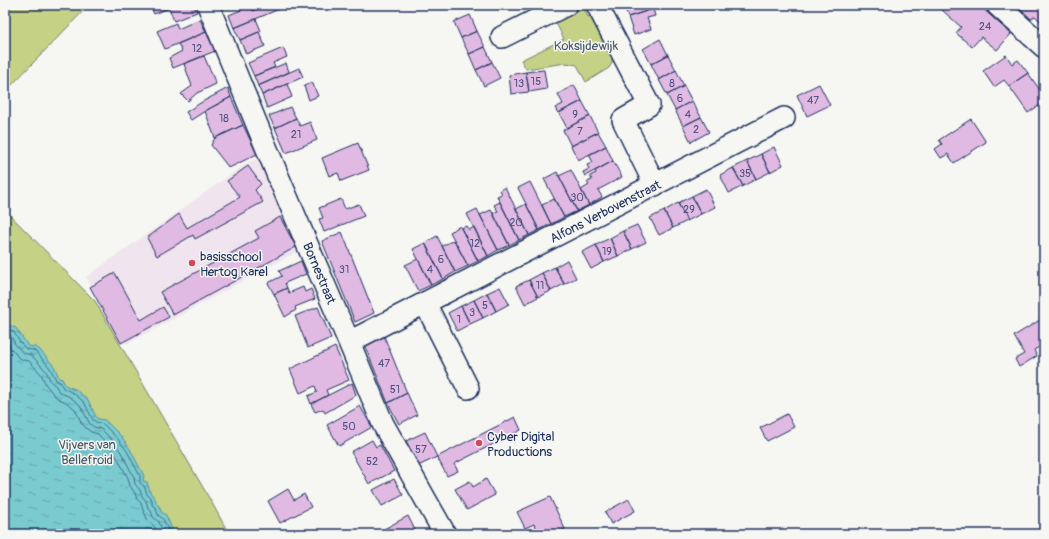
<svg xmlns="http://www.w3.org/2000/svg" width="1049" height="539" viewBox="0 0 1049 539" font-family="Pangolin,sans-serif">
<defs>
<pattern id="water-ripples" width="26" height="14" patternUnits="userSpaceOnUse"><rect width="26" height="14" fill="#7acbcf"/><path d="M2 4q2-2 4 0t4 0M15 11q2-2 4 0t4 0" fill="none" stroke="#63a5ab"/></pattern>
</defs>
<rect width="100%" height="100%" fill="#f6f6f2"/>
<filter id="ink" filterUnits="userSpaceOnUse"><feTurbulence type="fractalNoise" baseFrequency=".025" numOctaves="2"/><feDisplacementMap in="SourceGraphic" scale="8" xChannelSelector="R" yChannelSelector="G"/><feConvolveMatrix kernelMatrix="1 2 1 2 8 2 1 2 1" color-interpolation-filters="sRGB"/></filter>
<g filter="url(#ink)">
<path fill="#f0e4ee" d="M 262,157 L 304,248 L 127,344 L 86,277 L 247,163 Z"/>
<path fill="#c5d185" stroke="#708072" d="M 5,5 L 89,5 L 5,92 Z
M 583,6 L 588,17 L 596,14 L 612,45 L 612,63 L 609,68 L 586,82 L 577,65 L 566,63 L 526,69 L 521,60 L 564,39 L 555,21 Z
M 5,210 L 95,301 L 212,503 L 229,534 L 5,534 Z"/>
<path fill="url(#water-ripples)" stroke="#548da2" d="M 5,322 L 8,325 L 16,328 L 28,346 L 35,347 L 39,349 L 54,366 L 59,378 L 62,379 L 66,386 L 75,389 L 88,400 L 96,417 L 98,419 L 105,420 L 121,436 L 130,449 L 144,476 L 143,481 L 147,482 L 150,492 L 156,500 L 156,503 L 160,507 L 161,512 L 166,515 L 174,534 L 5,534 Z"/>
<g fill="none" stroke-linecap="round" stroke-linejoin="round">
<path stroke="#416d8b" stroke-width="1" d="M 5,328 L 14,332 L 19,341 L 26,349 L 33,350 L 36,352 L 50,368 L 56,380 L 60,382 L 63,388 L 73,393 L 84,402 L 93,420 L 96,422 L 103,424 L 118,439 L 127,451 L 140,476 L 140,483 L 144,486 L 147,494 L 152,500 L 152,505 L 156,508 L 158,515 L 163,519 L 170,534
M 5,334 L 11,336 L 15,344 L 23,353 L 31,355 L 35,359 L 46,371 L 51,382 L 56,386 L 59,392 L 70,397 L 80,405 L 90,424 L 94,427 L 101,429 L 114,442 L 122,454 L 134,477 L 135,484 L 140,490 L 142,496 L 146,501 L 148,508 L 151,511 L 153,517 L 159,522 L 164,534
M 5,340 L 7,341 L 10,347 L 18,357 L 23,360 L 29,361 L 41,374 L 46,385 L 55,396 L 59,399 L 66,402 L 75,409 L 82,424 L 86,428 L 91,432 L 98,434 L 109,446 L 117,457 L 128,478 L 130,486 L 135,493 L 137,499 L 141,503 L 143,510 L 148,521 L 154,526 L 158,534"/>
</g>
<path fill="#e1bae3" stroke="#1b2f5e" d="M 155,5 L 194,5 L 197,12 L 174,21 L 169,8 L 154,14 L 151,7 Z
M 266,5 L 283,5 L 284,7 L 234,28 L 229,15 L 251,6 L 253,11 Z
M 624,5 L 651,5 L 653,9 L 628,17 Z
M 944,5 L 979,5 L 1011,34 L 997,50 L 981,37 L 972,47 L 956,33 L 961,27 L 941,9 Z
M 1017,5 L 1044,5 L 1044,19 L 1041,22 L 1035,16 L 1031,19 Z
M 653,9 L 655,16 L 647,18 L 651,29 L 634,35 L 628,17 Z
M 470,15 L 477,31 L 461,38 L 454,22 Z
M 200,19 L 206,32 L 165,49 L 157,31 L 176,23 L 178,29 Z
M 256,19 L 261,31 L 240,40 L 234,28 Z
M 477,31 L 485,47 L 469,54 L 461,38 Z
M 206,32 L 215,51 L 173,68 L 169,58 L 182,51 L 178,44 Z
M 259,32 L 265,46 L 246,54 L 240,40 Z
M 660,39 L 668,55 L 651,64 L 643,49 Z
M 485,47 L 492,62 L 476,70 L 469,54 Z
M 283,48 L 287,57 L 273,63 L 275,67 L 254,76 L 248,63 Z
M 668,55 L 676,70 L 659,80 L 651,64 Z
M 1006,55 L 1012,64 L 1018,60 L 1028,73 L 1009,86 L 1004,80 L 994,87 L 983,71 Z
M 204,56 L 216,84 L 197,93 L 188,101 L 181,94 L 192,86 L 184,64 Z
M 492,62 L 500,78 L 484,86 L 476,70 Z
M 286,63 L 289,72 L 258,86 L 254,76 Z
M 299,68 L 303,77 L 262,95 L 258,86 Z
M 544,70 L 547,89 L 529,92 L 526,72 Z
M 676,70 L 684,86 L 667,95 L 659,80 Z
M 526,72 L 529,92 L 511,94 L 509,75 Z
M 1028,73 L 1044,96 L 1044,102 L 1028,113 L 1009,86 Z
M 312,82 L 318,96 L 309,100 L 304,86 Z
M 287,84 L 292,97 L 267,108 L 262,95 Z
M 819,84 L 830,105 L 807,116 L 797,95 Z
M 574,85 L 582,101 L 558,113 L 555,108 L 563,104 L 558,94 Z
M 684,86 L 692,101 L 675,110 L 667,95 Z
M 228,88 L 231,97 L 205,111 L 191,120 L 186,112 L 202,102 Z
M 231,97 L 243,125 L 215,138 L 205,111 Z
M 582,101 L 590,116 L 567,128 L 559,113 Z
M 692,101 L 701,117 L 683,126 L 675,110 Z
M 290,107 L 296,118 L 275,128 L 269,116 Z
M 590,116 L 598,132 L 571,146 L 563,130 Z
M 701,117 L 709,132 L 691,142 L 683,126 Z
M 296,118 L 300,126 L 310,122 L 317,140 L 286,153 L 275,128 Z
M 971,119 L 986,142 L 954,163 L 948,154 L 941,158 L 935,149 L 942,144 L 939,140 Z
M 243,125 L 257,154 L 229,168 L 211,145 L 215,138 Z
M 598,132 L 606,146 L 578,160 L 571,146 Z
M 358,143 L 369,170 L 341,181 L 338,173 L 329,176 L 322,158 Z
M 606,146 L 613,161 L 585,176 L 583,172 L 589,169 L 587,165 L 593,162 L 589,155 Z
M 774,147 L 783,165 L 770,172 L 761,154 Z
M 761,154 L 770,172 L 756,179 L 747,161 Z
M 613,161 L 622,177 L 598,190 L 602,197 L 589,205 L 581,190 L 589,185 L 587,182 L 592,180 L 590,176 L 596,173 L 595,171 Z
M 747,161 L 756,179 L 743,186 L 733,168 Z
M 248,166 L 261,184 L 255,190 L 263,202 L 195,239 L 193,235 L 157,256 L 147,238 L 179,214 L 187,228 L 240,197 L 227,181 Z
M 733,168 L 743,186 L 729,193 L 720,175 Z
M 571,170 L 589,205 L 577,211 L 559,176 Z
M 557,172 L 577,211 L 564,217 L 544,179 Z
M 530,182 L 551,224 L 539,230 L 518,188 Z
M 505,187 L 529,235 L 519,240 L 497,196 L 502,194 L 500,190 Z
M 706,189 L 715,207 L 701,214 L 692,196 Z
M 692,196 L 701,214 L 687,221 L 678,203 Z
M 341,199 L 345,209 L 359,204 L 364,216 L 324,232 L 319,219 L 323,218 L 319,208 Z
M 554,199 L 564,217 L 551,224 L 542,205 Z
M 500,202 L 519,240 L 509,245 L 493,213 L 498,211 L 494,205 Z
M 678,203 L 687,221 L 673,228 L 664,211 Z
M 526,204 L 539,230 L 529,235 L 516,209 Z
M 477,209 L 498,250 L 488,256 L 467,214 Z
M 491,210 L 509,245 L 498,250 L 480,215 Z
M 664,211 L 673,228 L 659,235 L 650,218 Z
M 280,217 L 296,247 L 173,315 L 160,292 L 259,238 L 255,231 Z
M 637,225 L 646,242 L 632,249 L 623,231 Z
M 460,226 L 478,261 L 468,266 L 450,232 Z
M 466,226 L 469,230 L 474,227 L 488,256 L 478,261 L 461,228 Z
M 623,231 L 632,249 L 618,256 L 610,238 Z
M 342,232 L 374,313 L 355,322 L 322,241 Z
M 437,236 L 455,272 L 443,279 L 425,243 Z
M 610,238 L 618,256 L 604,262 L 596,245 Z
M 454,240 L 468,266 L 455,272 L 442,246 Z
M 425,243 L 443,279 L 431,285 L 413,249 Z
M 596,245 L 604,262 L 591,269 L 582,252 Z
M 418,259 L 431,285 L 418,291 L 405,265 Z
M 567,260 L 576,278 L 564,284 L 555,267 Z
M 301,261 L 306,274 L 285,283 L 287,288 L 274,294 L 268,283 L 282,276 L 279,271 Z
M 555,267 L 564,284 L 551,291 L 542,273 Z
M 115,273 L 141,320 L 163,307 L 169,317 L 121,343 L 90,287 Z
M 542,273 L 551,291 L 538,297 L 529,280 Z
M 529,280 L 538,297 L 525,304 L 516,286 Z
M 303,287 L 305,292 L 311,289 L 315,299 L 295,307 L 296,310 L 285,317 L 274,294 L 287,288 L 289,293 Z
M 500,287 L 509,304 L 496,311 L 487,293 Z
M 487,293 L 496,311 L 483,318 L 474,300 Z
M 474,300 L 483,318 L 470,324 L 461,306 Z
M 461,306 L 470,324 L 457,331 L 448,313 Z
M 318,307 L 331,338 L 308,348 L 295,316 Z
M 1040,320 L 1044,326 L 1044,344 L 1034,350 L 1037,356 L 1019,367 L 1015,359 L 1024,354 L 1014,336 Z
M 384,336 L 407,393 L 388,403 L 365,346 Z
M 335,347 L 349,380 L 326,390 L 328,395 L 311,404 L 308,396 L 317,392 L 315,386 L 300,393 L 290,369 Z
M 352,383 L 356,395 L 325,413 L 323,409 L 315,412 L 311,404 Z
M 407,393 L 417,415 L 399,424 L 388,403 Z
M 360,406 L 372,427 L 339,446 L 327,425 Z
M 787,414 L 794,427 L 767,441 L 760,428 Z
M 515,417 L 521,430 L 454,464 L 458,471 L 447,476 L 437,457 Z
M 425,432 L 437,457 L 418,466 L 406,441 Z
M 372,440 L 376,447 L 380,445 L 394,471 L 369,484 L 351,452 Z
M 394,479 L 403,495 L 382,506 L 373,490 Z
M 486,479 L 495,495 L 467,510 L 455,489 L 470,481 L 473,487 Z
M 288,489 L 294,500 L 304,494 L 311,507 L 280,523 L 268,501 Z
M 550,497 L 565,529 L 555,534 L 538,534 L 534,524 L 525,528 L 517,512 Z
M 629,499 L 635,511 L 611,524 L 605,512 Z
M 408,516 L 417,534 L 375,534 Z"/>
<g fill="none" stroke-linecap="round" stroke-linejoin="round">
<defs>
<path id="minor" d="M 208,5 L 278,176 L 349,342 L 383,424 L 445,534
M 597,5 L 649,105 L 623,120 L 655,185
M 997,5 L 1044,47
M 502,37 L 566,5
M 425,303 L 468,388
M 349,342 L 784,118"/>
</defs>
<use href="#minor" stroke="#1b2f5e" stroke-width="24"/>
<use href="#minor" stroke="#f6f6f2" stroke-width="21"/>
</g>
</g>
<g fill="#d1495b" stroke="#f6f6f2" stroke-width="1.5">
<circle cx="192" cy="263" r="4"/>
<circle cx="479" cy="443" r="4"/>
</g>
<g text-anchor="middle" stroke-width="3" stroke-linejoin="round" paint-order="stroke">
<g font-size="11" fill="#4c527f">
<text x="985" y="30">24</text>
<text x="197" y="52">12</text>
<text x="536" y="85">15</text>
<text x="519" y="87">13</text>
<text x="672" y="87">8</text>
<text x="680" y="102">6</text>
<text x="813" y="104">47</text>
<text x="575" y="118">9</text>
<text x="688" y="118">4</text>
<text x="224" y="122">18</text>
<text x="696" y="133">2</text>
<text x="580" y="135">7</text>
<text x="296" y="138">21</text>
<text x="745" y="177">35</text>
<text x="577" y="201">30</text>
<text x="689" y="213">29</text>
<text x="516" y="226">20</text>
<text x="475" y="247">12</text>
<text x="607" y="255">19</text>
<text x="441" y="263">6</text>
<text x="344" y="273">31</text>
<text x="430" y="273">4</text>
<text x="540" y="289">11</text>
<text x="485" y="309">5</text>
<text x="472" y="316">3</text>
<text x="459" y="323">1</text>
<text x="384" y="367">47</text>
<text x="395" y="393">51</text>
<text x="349" y="430">50</text>
<text x="421" y="453">57</text>
<text x="372" y="465">52</text>
</g>
<g font-size="13" fill="#465868" stroke="#f6f6f2">
<text x="586" y="50">Koksijdewijk</text>
<text x="87" y="449">Vijvers van<tspan x="87" dy="15">Bellefroid</tspan></text>
</g>
<g font-size="13" fill="#1b2f5e" stroke="#f6f6f2">
<text transform="translate(605 211) rotate(-27)" y="5">Alfons Verbovenstraat</text>
<text transform="translate(320 273) rotate(67)" y="5">Bornestraat</text>
</g>
<g font-size="13" fill="#1b2f5e" stroke="#f6f6f2" text-anchor="start">
<text x="200" y="261">basisschool<tspan x="200" dy="15">Hertog Karel</tspan></text>
<text x="487" y="441">Cyber Digital<tspan x="487" dy="15">Productions</tspan></text>
</g>
</g>
<rect width="1049" height="539" fill="none" stroke="#f6f6f2" stroke-width="20"/>
<rect x="10" y="10" width="1029" height="519" fill="none" stroke="#1b2f5e" stroke-width="1.5" filter="url(#ink)"/>
</svg>
